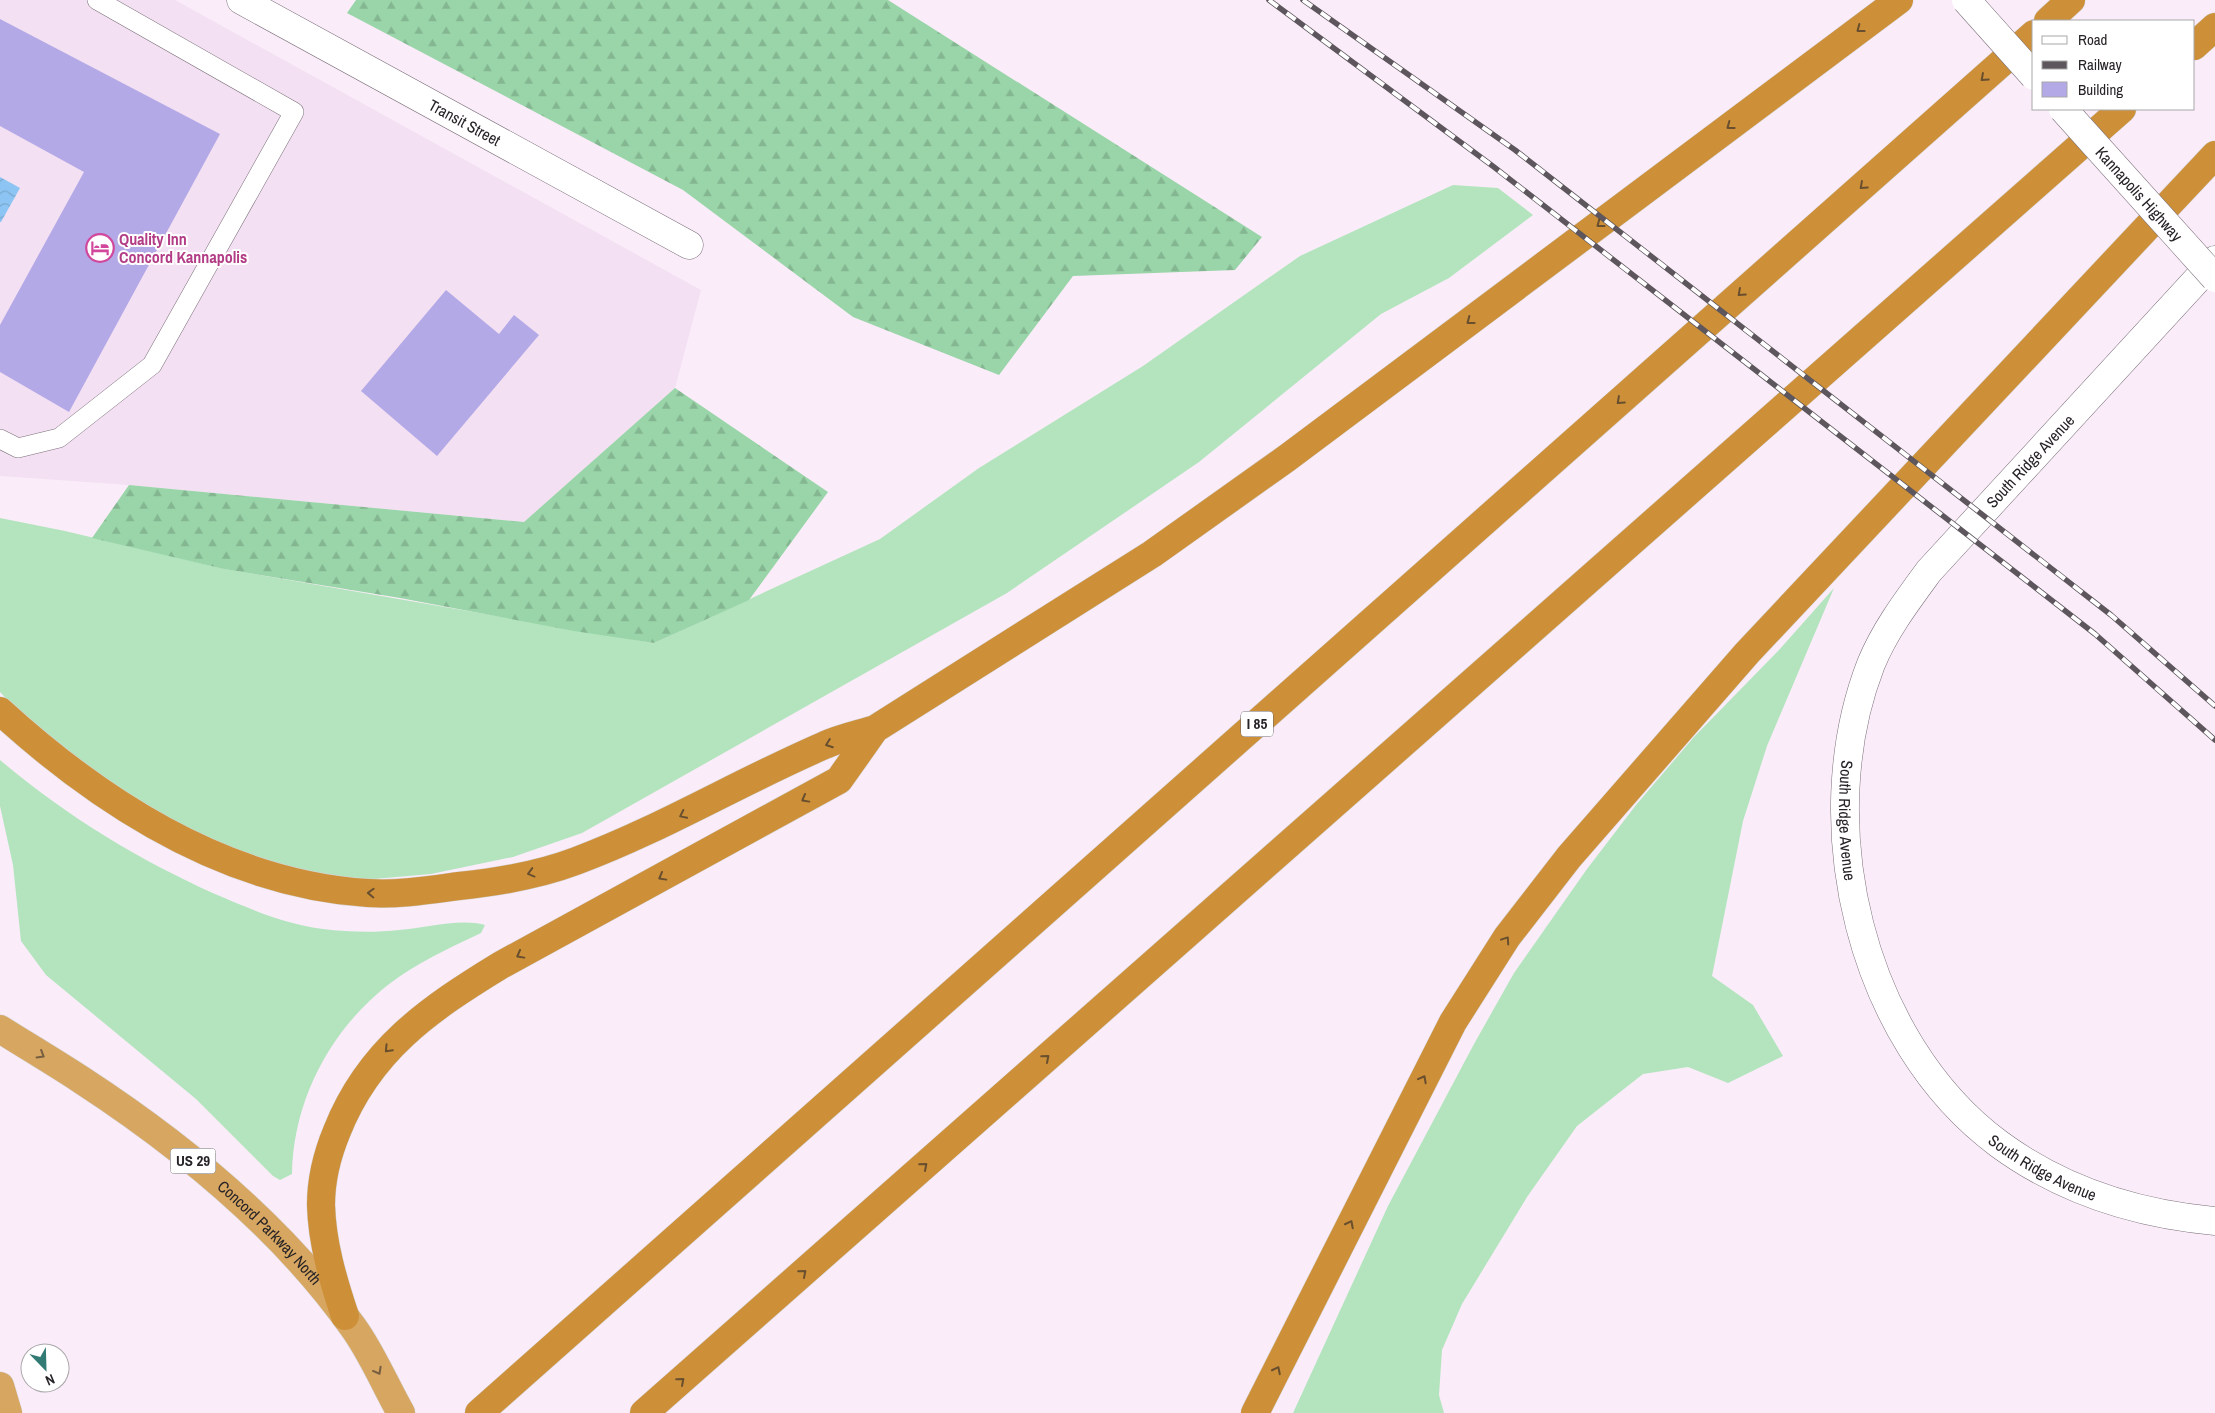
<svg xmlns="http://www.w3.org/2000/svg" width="2215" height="1413" viewBox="0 0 2215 1413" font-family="'Archivo Narrow',sans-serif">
<defs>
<pattern id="forest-firs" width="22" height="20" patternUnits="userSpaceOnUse" patternTransform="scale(1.25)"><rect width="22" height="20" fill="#99d5a8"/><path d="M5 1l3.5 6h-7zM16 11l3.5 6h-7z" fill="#84b791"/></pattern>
<pattern id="water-waves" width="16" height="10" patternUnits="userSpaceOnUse" patternTransform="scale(1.25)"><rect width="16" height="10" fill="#8cc5f3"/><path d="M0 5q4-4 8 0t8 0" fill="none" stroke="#79a9d0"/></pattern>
</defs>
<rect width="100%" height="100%" fill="#faedf9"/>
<path fill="#f3e0f2" d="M 0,0 L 175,0 L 701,290 L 675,388 L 524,522 L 129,485 L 0,476 Z"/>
<path fill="#b3e4be" d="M 1453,185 L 1498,188 L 1533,215 L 1449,278 L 1381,314 L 1199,462 L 1007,593 L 582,833 L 513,857 L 431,874 L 351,881 L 194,847 L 49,745 L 0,692 L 0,518 L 65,531 L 225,569 L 654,643 L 880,539 L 979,468 L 1143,366 L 1300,256 Z
M 1834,588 L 1767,746 L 1743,821 L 1712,976 L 1753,1005 L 1783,1056 L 1728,1083 L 1688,1067 L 1643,1074 L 1577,1126 L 1527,1197 L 1462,1304 L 1442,1350 L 1439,1395 L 1444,1413 L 1293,1413 L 1388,1206 L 1474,1044 L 1514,973 L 1587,869 L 1636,805 L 1694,737 L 1779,650 Z
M 0,760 C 65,815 137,859 215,894 C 250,909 285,924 323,929 C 348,932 374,933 399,930 C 426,928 459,918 485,925 L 481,933 C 445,950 406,968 376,995 C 325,1040 293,1106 292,1174 L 280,1180 L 273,1176 L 196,1099 L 46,975 L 21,941 L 13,865 L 0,806 Z"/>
<path fill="url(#forest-firs)" d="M 356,0 L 888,0 L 1262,237 L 1235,270 L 1073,276 L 999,375 L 853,317 L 683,190 L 347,13 Z
M 675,388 L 828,492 L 749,600 L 654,643 L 574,631 L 400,598 L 224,569 L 92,538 L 129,485 L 524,522 Z"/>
<path fill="url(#water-waves)" d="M 0,177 L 20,188 L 1,222 L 0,222 Z"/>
<path fill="#b4a9e7" d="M 0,19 L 220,134 L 69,412 L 0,372 L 0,325 L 84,172 L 0,126 Z
M 446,290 L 499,334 L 514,315 L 539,335 L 437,456 L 361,391 Z"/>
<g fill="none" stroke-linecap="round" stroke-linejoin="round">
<defs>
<path id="service" d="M 0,439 L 18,448 L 59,438 L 152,365 L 294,112 L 97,0"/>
<g id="minor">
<path id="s1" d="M 241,0 L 689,245"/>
</g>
<g id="tertiary">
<path id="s2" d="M 2215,260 L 1929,571 C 1907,601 1885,630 1871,664 C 1809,823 1860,1041 1999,1144 C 2063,1191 2137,1214 2215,1221"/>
</g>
<g id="trunk">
<path id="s3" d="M 0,1029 C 27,1046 54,1062 80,1079 C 183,1146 282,1227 353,1327 C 372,1353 385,1385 401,1413"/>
<path d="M 0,1386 L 8,1413"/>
</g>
<path id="motorway" d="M 2048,21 L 2071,0
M 2194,46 L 2215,27
M 0,711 C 102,804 227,884 368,893 C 398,895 429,890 459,886 C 498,882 539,875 576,861 C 662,829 741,781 825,745 C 840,738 859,734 875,729 L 1152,554 L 1287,458 L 1899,0
M 345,1316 C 333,1280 322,1243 321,1205 C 321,1180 327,1155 337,1131 C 369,1050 429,1009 501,965 L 839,780 L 875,729
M 479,1413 L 2034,34
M 644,1413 L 2122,109
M 1255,1413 L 1453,1022 L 1507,937 L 1569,857 L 1747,653 L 2215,155"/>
</defs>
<use href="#service" stroke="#7c717b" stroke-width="20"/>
<use href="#minor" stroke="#7c717b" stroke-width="29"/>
<use href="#tertiary" stroke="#7c717b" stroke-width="29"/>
<use href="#trunk" stroke="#d4d3d4" stroke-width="29"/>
<use href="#motorway" stroke="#d4d3d4" stroke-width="29"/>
<use href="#service" stroke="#fff" stroke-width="19"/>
<use href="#minor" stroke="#fff" stroke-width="28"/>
<use href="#tertiary" stroke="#fff" stroke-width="28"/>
<use href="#trunk" stroke="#d7a660" stroke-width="28"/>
<use href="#motorway" stroke="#cd9039" stroke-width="28"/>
<defs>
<path id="rail" d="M 1269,0 L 1494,167 L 2095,634 L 2215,740
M 1303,0 L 1515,150 L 2111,615 L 2215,706"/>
</defs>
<use href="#rail" stroke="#5d575d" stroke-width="5.5"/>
<use href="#rail" stroke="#fff" stroke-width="4" stroke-dasharray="11" stroke-linecap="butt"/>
<defs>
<g id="secondary-bridge">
<path d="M 1966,0 L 2034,76"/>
<path id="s4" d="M 2063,109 L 2215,278"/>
</g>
</defs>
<use href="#secondary-bridge" stroke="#7c717b" stroke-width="29" stroke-linecap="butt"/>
<use href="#secondary-bridge" stroke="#fff" stroke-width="28"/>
</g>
<defs><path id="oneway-chevron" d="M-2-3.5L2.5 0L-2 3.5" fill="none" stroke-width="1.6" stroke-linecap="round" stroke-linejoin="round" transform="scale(1.25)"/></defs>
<g stroke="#694f2e">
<use href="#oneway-chevron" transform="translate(1860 29) rotate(143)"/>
<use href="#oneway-chevron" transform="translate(1984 78) rotate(138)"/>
<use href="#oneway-chevron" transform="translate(1730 126) rotate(143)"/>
<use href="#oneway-chevron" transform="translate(1863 186) rotate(138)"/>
<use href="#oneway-chevron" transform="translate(1600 224) rotate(143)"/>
<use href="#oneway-chevron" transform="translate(1741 293) rotate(138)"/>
<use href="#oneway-chevron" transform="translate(1470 321) rotate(143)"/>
<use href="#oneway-chevron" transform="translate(1620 401) rotate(138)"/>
<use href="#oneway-chevron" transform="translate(829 744) rotate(160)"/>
<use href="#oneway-chevron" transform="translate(805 799) rotate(151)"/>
<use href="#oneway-chevron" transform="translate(683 815) rotate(154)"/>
<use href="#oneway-chevron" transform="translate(531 873) rotate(165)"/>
<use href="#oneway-chevron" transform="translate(662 877) rotate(151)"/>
<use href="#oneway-chevron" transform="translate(371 893) rotate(-178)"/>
<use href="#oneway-chevron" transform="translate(1506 940) rotate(-56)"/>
<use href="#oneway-chevron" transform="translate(520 955) rotate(151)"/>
<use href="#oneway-chevron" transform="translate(388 1049) rotate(134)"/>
<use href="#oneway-chevron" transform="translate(1046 1058) rotate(-41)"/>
<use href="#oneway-chevron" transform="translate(1423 1079) rotate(-62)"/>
<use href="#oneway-chevron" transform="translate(924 1166) rotate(-41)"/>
<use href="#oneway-chevron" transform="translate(1350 1224) rotate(-63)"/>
<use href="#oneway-chevron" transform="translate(803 1273) rotate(-41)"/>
<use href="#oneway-chevron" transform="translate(1277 1370) rotate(-63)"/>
<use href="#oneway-chevron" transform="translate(681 1381) rotate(-41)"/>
</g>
<g stroke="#765e41">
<use href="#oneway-chevron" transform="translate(41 1055) rotate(31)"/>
<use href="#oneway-chevron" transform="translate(378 1371) rotate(61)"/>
</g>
<defs>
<symbol id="hotel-ring" viewBox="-11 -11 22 22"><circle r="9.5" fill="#fff" stroke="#d1479c" stroke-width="1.5"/><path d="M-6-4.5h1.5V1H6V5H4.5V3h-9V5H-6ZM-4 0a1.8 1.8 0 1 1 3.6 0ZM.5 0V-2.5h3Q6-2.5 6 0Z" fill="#d1479c"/></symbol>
</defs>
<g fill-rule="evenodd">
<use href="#hotel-ring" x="84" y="232" width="32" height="32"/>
</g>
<g text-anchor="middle" stroke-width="4" stroke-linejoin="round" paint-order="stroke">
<g fill="#fff" stroke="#686568" stroke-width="1">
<rect x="1241" y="711.5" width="32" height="25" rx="4"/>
<rect x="170.5" y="1148.5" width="45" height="25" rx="4"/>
</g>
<g font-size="15" font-weight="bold" fill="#272327">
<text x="1257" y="729">I 85</text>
<text x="193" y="1166">US 29</text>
</g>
<g font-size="16" fill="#272327" stroke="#fff">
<text dy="6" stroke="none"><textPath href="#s1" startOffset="255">Transit Street</textPath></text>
<text dy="6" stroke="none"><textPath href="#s4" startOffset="114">Kannapolis Highway</textPath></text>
<text transform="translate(2030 461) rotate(-47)" y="6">South Ridge Avenue</text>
<text dy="6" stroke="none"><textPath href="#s2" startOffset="692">South Ridge Avenue</textPath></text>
<text dy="6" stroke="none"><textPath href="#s2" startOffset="1112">South Ridge Avenue</textPath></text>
<text dy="6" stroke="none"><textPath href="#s3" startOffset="339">Concord Parkway North</textPath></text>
</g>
<g font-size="16" font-weight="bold" fill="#b23c85" stroke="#fff" text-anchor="start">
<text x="119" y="245">Quality Inn<tspan x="119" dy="18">Concord Kannapolis</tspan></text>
</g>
</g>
<rect x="2032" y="20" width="162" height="90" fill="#ffffff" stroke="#a9a7a9"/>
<rect x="2042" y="36" width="25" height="8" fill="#ffffff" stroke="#a9a7a9"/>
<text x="2078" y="45" font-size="15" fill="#272327">Road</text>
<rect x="2042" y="61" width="25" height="8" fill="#5d575d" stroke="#a9a7a9"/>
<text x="2078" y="70" font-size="15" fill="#272327">Railway</text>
<rect x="2042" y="82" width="25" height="15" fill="#b4a9e7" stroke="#a9a7a9"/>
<text x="2078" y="95" font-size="15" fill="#272327">Building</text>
<g transform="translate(45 1368) rotate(157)"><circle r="24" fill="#ffffff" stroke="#a9a7a9"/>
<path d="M0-4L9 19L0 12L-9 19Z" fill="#327a74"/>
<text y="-8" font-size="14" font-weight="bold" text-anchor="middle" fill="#272327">N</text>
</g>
</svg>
